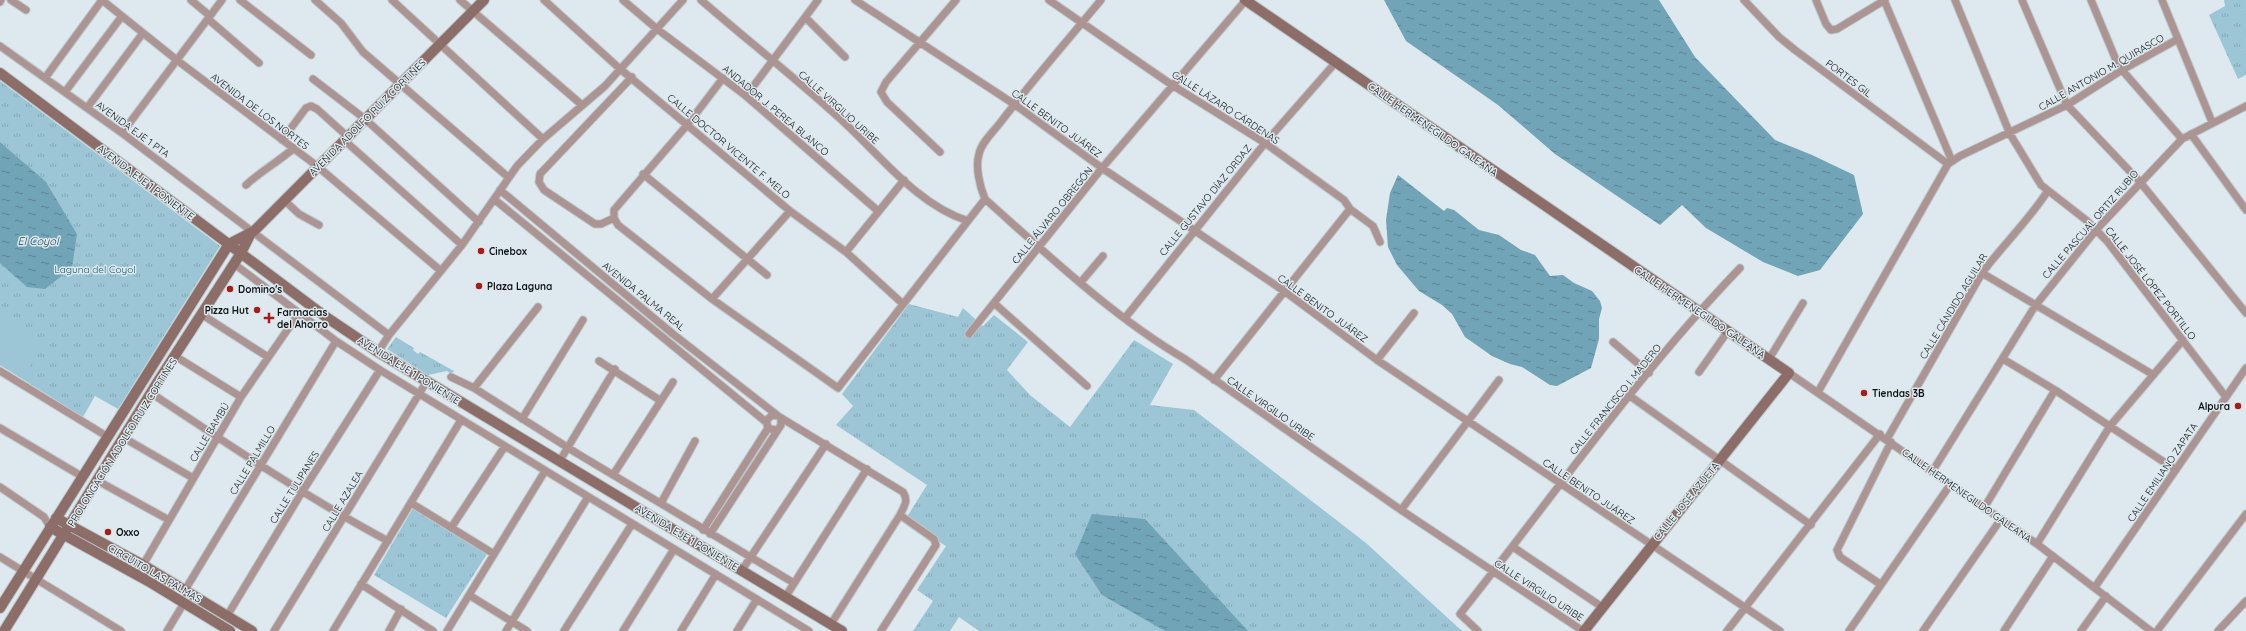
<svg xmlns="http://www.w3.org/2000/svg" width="2246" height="631" viewBox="0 0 2246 631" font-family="Quicksand,sans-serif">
<defs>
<pattern id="grass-tufts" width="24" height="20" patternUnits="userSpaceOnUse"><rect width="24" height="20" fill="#9cc6d6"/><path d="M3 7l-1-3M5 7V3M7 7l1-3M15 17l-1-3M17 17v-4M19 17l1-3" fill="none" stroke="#85a9b7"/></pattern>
<pattern id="water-ripples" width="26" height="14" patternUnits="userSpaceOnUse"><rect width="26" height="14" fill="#71a4b7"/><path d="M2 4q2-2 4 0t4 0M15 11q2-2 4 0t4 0" fill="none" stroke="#5b8494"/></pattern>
</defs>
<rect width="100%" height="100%" fill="#dde9ee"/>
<path fill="url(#grass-tufts)" d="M 2224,0 L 2246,0 L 2246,75 L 2238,79 L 2209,15 L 2225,6 Z
M 0,81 L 220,246 L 118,409 L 95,396 L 83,417 L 0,365 Z
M 909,304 L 958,317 L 963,308 L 983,326 L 994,315 L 1028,342 L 1007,370 L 1030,395 L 1070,427 L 1134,340 L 1173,364 L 1150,405 L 1194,410 L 1366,543 L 1462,631 L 979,631 L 959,617 L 950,631 L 913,631 L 933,601 L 917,590 L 946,546 L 905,520 L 927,485 L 836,425 L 853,406 L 842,394 Z
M 396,337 L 414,348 L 413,350 L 418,354 L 420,352 L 454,371 L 451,374 L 447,371 L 428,375 L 387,349 Z
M 413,508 L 487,554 L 446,618 L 374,575 Z"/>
<path fill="#9cc6d6" d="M 0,319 L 43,346 L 22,378 L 0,365 Z"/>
<path fill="url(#water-ripples)" d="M 1384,0 L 1659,0 L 1695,57 L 1775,140 L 1812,155 L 1854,175 L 1863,214 L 1820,270 L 1798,276 L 1763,262 L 1706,228 L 1682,205 L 1660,225 L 1555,154 L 1498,105 L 1406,41 Z
M 0,142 L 46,182 L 77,234 L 72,268 L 45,289 L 27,287 L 0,263 Z
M 1398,175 L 1444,211 L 1447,208 L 1454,210 L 1479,230 L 1499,235 L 1521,250 L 1535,255 L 1550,276 L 1563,275 L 1574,283 L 1592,291 L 1600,301 L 1602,308 L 1599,319 L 1599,339 L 1591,368 L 1557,386 L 1550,385 L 1522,367 L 1510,364 L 1492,356 L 1465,337 L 1452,314 L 1442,305 L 1419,291 L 1397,265 L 1388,247 L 1386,220 L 1390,193 Z
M 1092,514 L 1145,519 L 1248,631 L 1165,631 L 1102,595 L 1075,554 Z"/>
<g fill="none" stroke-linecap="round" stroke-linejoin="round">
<defs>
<path id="street" d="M 11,0 L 26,10
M 102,0 L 178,61 L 317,166 L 441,271
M 191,0 L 210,16
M 240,0 L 311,55
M 315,0 L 341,23 L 363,52 L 508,177
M 392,0 L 543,139
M 460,0 L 582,105
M 544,0 L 619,68 L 790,211 L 846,252 L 903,304
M 623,0 L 657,29 L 746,96 L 878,211
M 701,0 C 746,39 793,76 837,116 C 878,152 915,204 968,221
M 855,0 L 1014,104 L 1102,168 L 1284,291 L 1377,360 L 1780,631
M 1049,0 L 1172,85 L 1265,143 L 1344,200 L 1350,209 L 1373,226 L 1380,242
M 1101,0 C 1067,41 1032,81 1000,123 C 993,132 981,143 979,154 C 975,167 980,187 985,199 C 1047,254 1113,317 1185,359 L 1401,510 L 1583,631
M 1744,0 L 1779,37 L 1795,50 L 1948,164
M 1816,0 L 1826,24 L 1831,30 L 1837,29 L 1885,0
M 1884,0 L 1952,161
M 1955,0 L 2010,134 L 2041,185 L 2086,220 L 2107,241 L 2226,397
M 2022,0 L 2067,105 L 2140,182 L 2246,313
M 2091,0 L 2116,60 L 2122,70 L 2182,139
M 2162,0 L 2212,122
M 0,2 L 1,0
M 806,18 L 845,57
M 208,19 L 259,63
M 0,46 L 122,133 L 389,335
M 45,78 L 102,0
M 313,79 L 365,119 L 479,222
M 65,92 L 122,16
M 746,96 L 818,0
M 87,108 L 143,33
M 122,133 L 222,0
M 2191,134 L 2246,210
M 282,140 L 306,108 L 311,106 L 317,109 L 347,136
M 344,140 L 462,245
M 940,152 L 887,102 L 881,92 L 886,82 L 956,0
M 643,174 L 767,275
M 246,185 C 261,171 278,162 294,148
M 500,190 L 673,334 L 777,415
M 494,199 L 766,422
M 284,200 L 299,214 L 319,225
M 614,218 L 618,225 L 712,299 L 838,388 L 985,199
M 614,218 L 601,224 L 595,224 L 544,190 L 539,182 L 540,174 L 632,77
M 614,218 L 614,210 L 688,124 L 723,78
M 846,252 L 904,180
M 233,263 L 336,341 L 380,370 L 809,631
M 1982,273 L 2152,374
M 1081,282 L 1103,256
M 712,299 L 790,211
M 994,303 L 1087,386
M 201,314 L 268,357
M 1125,318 L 1265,143 L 1336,62
M 969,334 L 1102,168 L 1246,0
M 1613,342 L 1649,373
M 378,352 L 389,335 L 462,245 L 517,166 L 543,139 L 605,86 L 683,0
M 175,356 L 241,397
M 1769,359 L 1803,303
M 2003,359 L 2055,390 L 2176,470
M 1377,360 L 1414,313
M 599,361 L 661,401
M 0,371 L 108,437
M 1699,372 L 1728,331
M 1789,373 L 2037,544 L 2151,631
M 451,377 L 474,388 L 578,454 L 794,583
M 1214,380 L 1350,209
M 474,388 L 538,307
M 1818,392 L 1948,164 L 1960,156 L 2067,105 L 2122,70 L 2178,39
M 151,393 C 229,445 306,497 388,541
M 1630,396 L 1811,525
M 522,419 L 583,320
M 0,428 L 83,477
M 777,430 L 770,429 L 767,425 L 767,420 L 772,415 L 778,416 L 903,492 C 909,501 904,506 900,515 L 831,624
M 124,438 L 193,478
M 1887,439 L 1982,273 C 2003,245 2028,221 2047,192
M 559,462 L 615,369
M 1932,472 L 2035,306 L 2096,230 L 2182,139 L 2246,106
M 613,475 L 673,382
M 98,481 L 169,520
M 0,487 L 44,517 L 50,527
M 411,503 L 494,554
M 661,503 L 695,441
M 1984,508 L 2055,390
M 1401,510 L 1499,380
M 451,528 L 505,446
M 703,530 L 768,428
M 710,534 L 781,425 L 781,420
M 2037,544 L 2110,426 L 2183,340
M 1513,547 L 1602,607
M 0,557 L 121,631
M 143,565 L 241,397 L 299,313
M 742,570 L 826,444
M 361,584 L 433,631
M 1880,584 L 1840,557 L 1837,550 L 1891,442
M 2095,587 L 2246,368
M 185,590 L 336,341
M 469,595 L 527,631
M 786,596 L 867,469
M 227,616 L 302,492 L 380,370
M 167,631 L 184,603
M 274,631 L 427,381
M 333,631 L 461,420
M 389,631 L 401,609
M 447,631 L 545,471
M 506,631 L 588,497
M 564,631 L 632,524
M 623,631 L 674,549
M 681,631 L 716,574
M 737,631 L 757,599
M 881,631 L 936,545 L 934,539 L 900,515
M 1478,631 L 1460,614 C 1552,498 1637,375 1740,268
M 1727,631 L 1880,434
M 1849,631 L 1950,485
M 1923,631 L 2001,519
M 2004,631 L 2053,556
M 2081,631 L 2106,596
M 2157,631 L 2246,514
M 2218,631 L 2246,601"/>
<path id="secondary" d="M 1245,0 L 1789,373 L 1584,631
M 0,73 L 326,317 L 378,352 L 842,631
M 56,518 L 143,565 L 252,631
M 50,527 L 148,581 L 230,631
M 0,608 L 229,244 L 254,231 L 484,0
M 4,631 L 157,383 L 241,253 L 250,235"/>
</defs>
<use href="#street" stroke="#bcc7cb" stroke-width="9"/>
<use href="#secondary" stroke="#bcc7cb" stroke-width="12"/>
<use href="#street" stroke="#ab9491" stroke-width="7"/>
<use href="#secondary" stroke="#8c6d68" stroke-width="10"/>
</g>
<g fill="#ac1a17" stroke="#dde9ee" stroke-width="1.5">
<circle cx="481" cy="251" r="4"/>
<circle cx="479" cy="286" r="4"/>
<circle cx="230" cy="289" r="4"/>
<circle cx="257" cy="310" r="4"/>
<path d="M267 312h4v4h4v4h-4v4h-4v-4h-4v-4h4z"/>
<circle cx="1864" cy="393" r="4"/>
<circle cx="2238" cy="406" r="4"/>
<circle cx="108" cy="532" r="4"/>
</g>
<g text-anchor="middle" stroke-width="3" stroke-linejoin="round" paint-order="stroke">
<g font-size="10" fill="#0f1415" stroke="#dde9ee">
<text transform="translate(2101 72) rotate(-30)" y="4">CALLE ANTONIO M. QUIRASCO</text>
<text transform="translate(1849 78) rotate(37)" y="4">PORTES GIL</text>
<text transform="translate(839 107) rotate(42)" y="4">CALLE VIRGILIO URIBE</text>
<text transform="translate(1226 107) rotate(33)" y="4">CALLE LÁZARO CÁRDENAS</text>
<text transform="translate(776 110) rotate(40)" y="4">ANDADOR J. PEREA BLANCO</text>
<text transform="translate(260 111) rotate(37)" y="4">AVENIDA DE LOS NORTES</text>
<text transform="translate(367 117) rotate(-45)" y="4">AVENIDA ADOLFO RUIZ CORTINES</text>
<text transform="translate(1057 123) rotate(36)" y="4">CALLE BENITO JUÁREZ</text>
<text transform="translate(133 129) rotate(36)" y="4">AVENIDA EJE 1 PTA</text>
<text transform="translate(1433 129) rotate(35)" y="4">CALLE HERMENEGILDO GALEANA</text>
<text transform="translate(729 146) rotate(40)" y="4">CALLE DOCTOR VICENTE F. MELO</text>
<text transform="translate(146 182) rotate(37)" y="4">AVENIDA EJE 1 PONIENTE</text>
<text transform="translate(1205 200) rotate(-51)" y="4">CALLE GUSTAVO DÍAZ ORDAZ</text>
<text transform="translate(1052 215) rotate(-51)" y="4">CALLE ÁLVARO OBREGÓN</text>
<text transform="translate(2090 224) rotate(-49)" y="4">CALLE PASCUAL ORTIZ RUBIO</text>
<text transform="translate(2151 283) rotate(52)" y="4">CALLE JOSÉ LÓPEZ PORTILLO</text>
<text transform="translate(644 296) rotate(39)" y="4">AVENIDA PALMA REAL</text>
<text transform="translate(1953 306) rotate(-59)" y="4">CALLE CÁNDIDO AGUILAR</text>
<text transform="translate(1323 308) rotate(36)" y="4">CALLE BENITO JUÁREZ</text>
<text transform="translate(1700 312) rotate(34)" y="4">CALLE HERMENEGILDO GALEANA</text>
<text transform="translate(409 370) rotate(32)" y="4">AVENIDA EJE 1 PONIENTE</text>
<text transform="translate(1615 399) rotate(-51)" y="4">CALLE FRANCISCO I. MADERO</text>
<text transform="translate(1271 408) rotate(35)" y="4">CALLE VIRGILIO URIBE</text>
<text transform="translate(209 432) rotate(-59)" y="4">CALLE BAMBÚ</text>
<text transform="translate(122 442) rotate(-58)" y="4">PROLONGACIÓN ADOLFO RUIZ CORTINES</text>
<text transform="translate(252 460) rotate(-59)" y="4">CALLE PALMILLO</text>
<text transform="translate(2162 472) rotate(-56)" y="4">CALLE EMILIANO ZAPATA</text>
<text transform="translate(294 487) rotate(-58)" y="4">CALLE TULIPANES</text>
<text transform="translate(1589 491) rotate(34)" y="4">CALLE BENITO JUÁREZ</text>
<text transform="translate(1967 495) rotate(35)" y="4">CALLE HERMENEGILDO GALEANA</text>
<text transform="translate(342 501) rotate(-59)" y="4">CALLE AZALEA</text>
<text transform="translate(1686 501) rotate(-51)" y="4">CALLE JOSÉ AZUETA</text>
<text transform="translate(687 537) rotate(31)" y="4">AVENIDA EJE 1 PONIENTE</text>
<text transform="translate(155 573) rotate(30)" y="4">CIRCUITO LAS PALMAS</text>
<text transform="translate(1539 590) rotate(33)" y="4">CALLE VIRGILIO URIBE</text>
</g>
<g font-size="10" font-weight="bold" fill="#0f1415" stroke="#dde9ee" text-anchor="start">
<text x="489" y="255">Cinebox</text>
<text x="487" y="290">Plaza Laguna</text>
<text x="238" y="293">Domino's</text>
<text x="249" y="314" text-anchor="end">Pizza Hut</text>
<text x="277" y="316">Farmacias<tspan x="277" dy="12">del Ahorro</tspan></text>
<text x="1872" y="397">Tiendas 3B</text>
<text x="2230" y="410" text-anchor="end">Alpura</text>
<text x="116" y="536">Oxxo</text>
</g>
<g font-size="10" fill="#165a6e" stroke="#dde9ee">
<text x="95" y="273">Laguna del Coyol</text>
</g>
<g font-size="11" font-style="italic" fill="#0f3d4c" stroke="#dde9ee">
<text x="38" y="245">El Coyol</text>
</g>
</g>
</svg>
